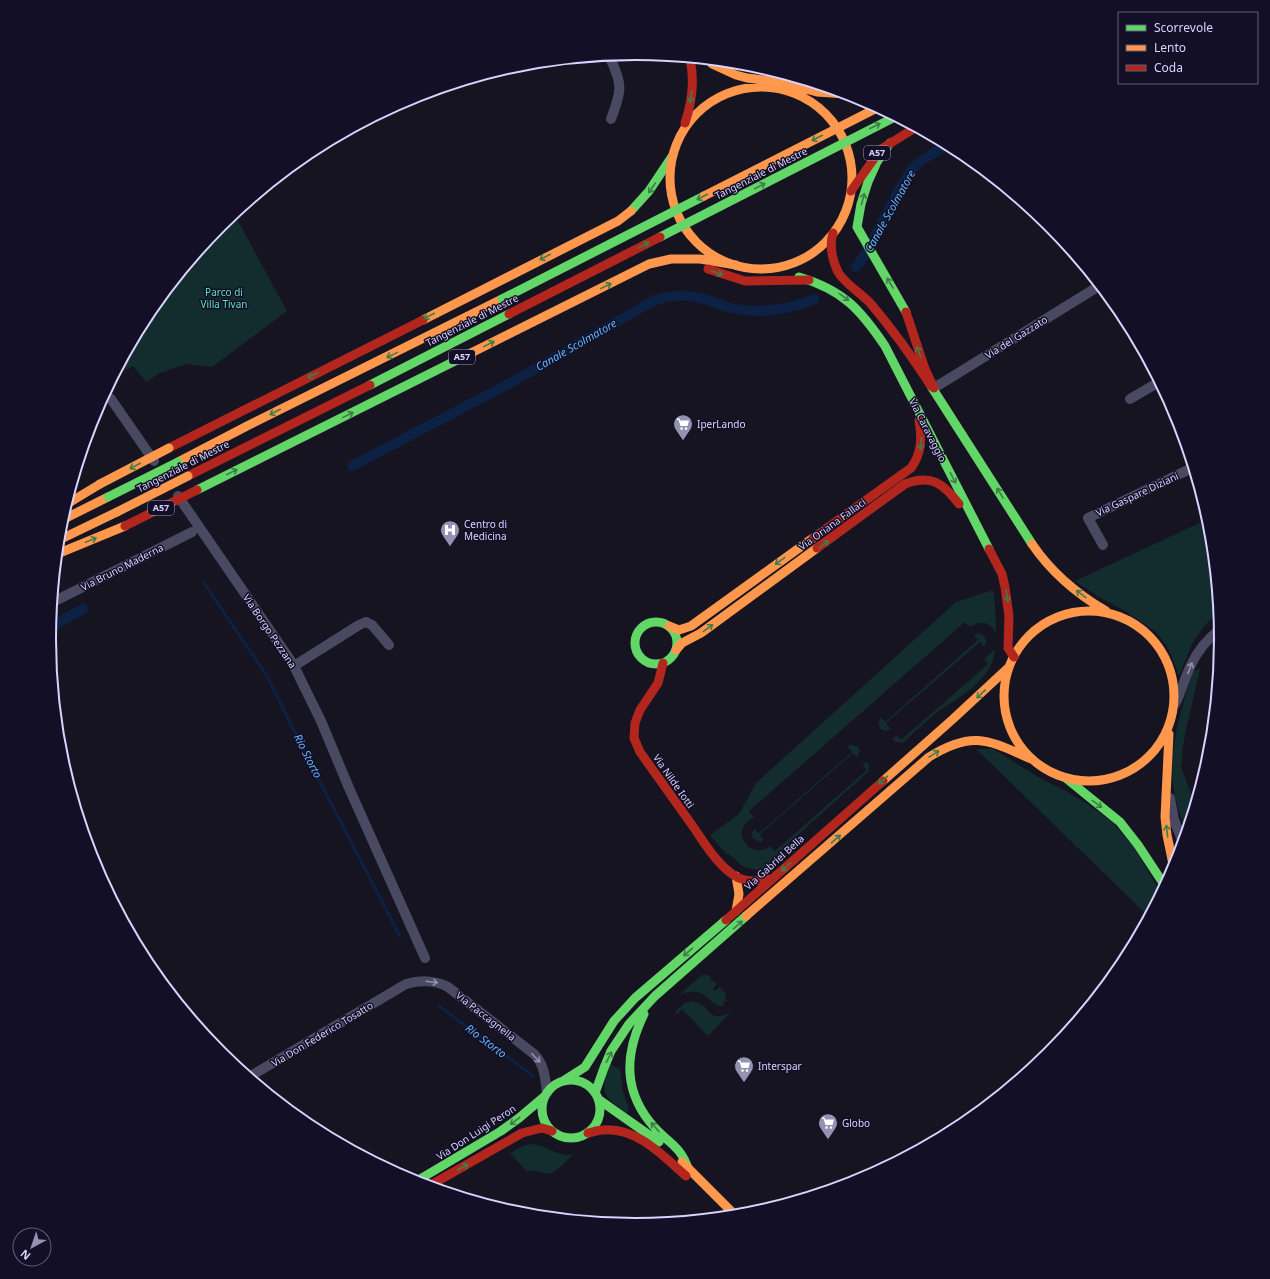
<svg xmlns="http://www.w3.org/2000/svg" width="1270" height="1279" viewBox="0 0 1270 1279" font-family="'Noto Sans',sans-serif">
<rect width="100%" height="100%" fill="#161421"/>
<path fill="#132c2d" d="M 233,215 L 238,221 L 287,311 L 212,367 L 186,364 L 160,373 L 146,382 L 133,366 L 126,370 L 121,365 L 148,314 L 221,225 Z
M 1208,519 L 1210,525 L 1218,612 L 1205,625 L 1193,642 L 1179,676 L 1168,648 L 1156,632 L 1125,611 L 1097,596 L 1075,581 Z
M 993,590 L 995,604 L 996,633 C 989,621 981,620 970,627 L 965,622 L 749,811 L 754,817 C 751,819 746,822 744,826 C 736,839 753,859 770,846 L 775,851 L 867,770 L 863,765 L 867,762 L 869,767 L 868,772 L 790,842 L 765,868 L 759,870 L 747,868 L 741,865 L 729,854 L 727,855 L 710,835 L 739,814 L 756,783 L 956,602 Z
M 977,633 C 985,634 989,640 984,647 L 980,642 L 886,723 L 891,729 L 886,731 L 881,729 L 878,723 L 881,717 L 885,722 L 978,640 L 974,635 Z
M 995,649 C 993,681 958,697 935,714 C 924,723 913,733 903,743 L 896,742 L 892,739 L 897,735 L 901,740 L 988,664 L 984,659 Z
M 1200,669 L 1185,734 L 1182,754 L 1181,768 L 1195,803 L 1186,832 C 1180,816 1175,800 1173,784 C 1169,748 1181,711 1191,677 L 1193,671 Z
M 851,745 L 857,746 L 860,750 L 857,758 L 853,753 L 760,834 L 764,840 L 760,842 L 755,840 L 751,835 L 754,829 L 759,833 L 852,752 L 847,746 Z
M 976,749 L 993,749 L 1043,780 L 1064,790 L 1088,804 L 1112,822 L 1133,846 L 1161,893 L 1148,916 Z
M 702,975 L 707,975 L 712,978 L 710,979 L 712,981 L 713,980 L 717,984 L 713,989 L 715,991 L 720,987 L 726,994 L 725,998 L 727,1000 L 723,1003 L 725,1005 L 723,1006 C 712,1008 707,990 691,992 C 686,992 682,994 678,996 Z
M 692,1001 C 712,1005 708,1026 732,1011 L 708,1036 L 682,1009 L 677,1014 L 675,1012 L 685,1003 Z
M 610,1064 L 620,1069 L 623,1091 L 629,1109 L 627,1113 C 602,1095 600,1094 610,1064 Z
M 534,1144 C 549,1147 556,1156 573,1155 C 568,1159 557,1172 551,1173 C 543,1175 538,1168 527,1172 L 510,1153 L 525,1145 Z"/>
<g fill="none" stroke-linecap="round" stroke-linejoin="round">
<path stroke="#0d2144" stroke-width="3" d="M 204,583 L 267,676 L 309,761 L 400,936
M 439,1006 L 533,1076"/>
<path stroke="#0d2144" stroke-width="10" d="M 856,267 L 867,252 L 897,193 L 912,169 L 921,161 L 946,145
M 352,466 L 514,381 L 653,301 C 673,294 687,294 707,300 C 714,302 720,305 727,307 C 751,313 774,312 797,305 C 803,303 809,302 814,299
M 50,627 L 83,609"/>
<path stroke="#4a4962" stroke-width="10" d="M 609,56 C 623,84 622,91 611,119
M 934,388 L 1099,286
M 105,394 L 111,399 L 154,461
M 1130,399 L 1159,382
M 178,496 L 293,664 L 321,721 L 349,788 L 425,958
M 1103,545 L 1088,518 L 1192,468
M 53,602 L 192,532
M 294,666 L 359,625 L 366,622 L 372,625 L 389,645
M 1175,704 C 1182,691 1185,676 1192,663 C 1198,650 1209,638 1220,629
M 1170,798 L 1174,820 L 1183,842
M 249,1077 L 406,984 C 419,980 436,980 448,987 L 534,1054 C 545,1065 545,1078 547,1093"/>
<path stroke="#63d668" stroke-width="9" d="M 890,143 L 877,162 L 868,182 L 861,204 L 857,227 L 906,312
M 631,211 L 649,191 L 673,155
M 799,277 C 843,290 860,309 885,346 L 989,549
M 370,385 L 509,314
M 931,386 L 1032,544
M 197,490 L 473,352
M635 643a21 21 0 1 1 42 0a21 21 0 1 1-42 0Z
M 1067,779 L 1120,822 L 1138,845 L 1165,886
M 644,1014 C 624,1055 623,1093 655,1128 C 670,1144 680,1146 688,1168
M542 1109a29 29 0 1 1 58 0a29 29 0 1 1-58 0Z
M 563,1081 L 585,1067 L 614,1021 L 635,998 L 726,920
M 595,1093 L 604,1068 L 611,1051 L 629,1024 L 655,996 L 746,916
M 598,1099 L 659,1142
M 415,1182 L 501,1131 L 519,1118 L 545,1096"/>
<path stroke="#ff974d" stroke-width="9" d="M 712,64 L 736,75 L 747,78 L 779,82 L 817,92 L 846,94
M670 178a91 91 0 1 1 182 0a91 91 0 1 1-182 0Z
M 423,320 L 618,221 L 631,211
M 473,352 L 649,264 L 671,259 L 700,259 L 736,265
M 178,462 L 249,425 L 502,299
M 67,504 L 100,484
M 62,520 L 108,497
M 59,540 L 117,512
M 1032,544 C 1051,572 1077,594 1106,611
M 57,554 L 125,526
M1004 696a85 85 0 1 1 170 0a85 85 0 1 1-170 0Z
M 669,626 L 679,630 L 691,626 L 813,538
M 676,650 L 682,643 L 701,633 L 817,548
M 1169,734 L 1165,817 L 1167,835 L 1174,869
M 883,781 L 953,719 L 1009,667
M 736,876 L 739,894 L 736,911
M 746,916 L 929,757 C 973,730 988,740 1031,759
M 682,1162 L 736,1216"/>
<path stroke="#b3261e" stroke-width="9" d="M 685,123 C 692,102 695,81 690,59
M 851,191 L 881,149 L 915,128
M 833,233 C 829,246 832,259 838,272 C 846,285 861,293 871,304 C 893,330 913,358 931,386
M 708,269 L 745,281 L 809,280
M 906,312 L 925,369 L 934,388
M 169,448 L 423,320
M 188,476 L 370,385
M 813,538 L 911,468 C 922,453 922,438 919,420
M 817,548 L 905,484 C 931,474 943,483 959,504
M 989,549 L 1002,574 L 1005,587 L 1009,616 L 1008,648 L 1014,657
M 663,663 L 658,683 L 640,710 L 635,723 L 634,738 L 640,752 C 657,776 674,800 692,825 C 704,842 716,864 735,876 C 746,883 759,881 771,879
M 726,920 L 883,781
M 588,1133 C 593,1132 598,1130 603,1130 C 637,1127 663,1156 686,1176
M 429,1186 L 522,1133 L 542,1128 L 552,1131"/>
<path stroke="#63d668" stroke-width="9" d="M 660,237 L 891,119
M 502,299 L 704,196
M 108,497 L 178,462"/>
<path stroke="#ff974d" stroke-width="9" d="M 704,196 L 877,108
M 100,484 L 169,448
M 117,512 L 188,476"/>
<path stroke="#b3261e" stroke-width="9" d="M 509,314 L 660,237
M 125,526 L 197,490"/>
</g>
<defs><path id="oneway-shaft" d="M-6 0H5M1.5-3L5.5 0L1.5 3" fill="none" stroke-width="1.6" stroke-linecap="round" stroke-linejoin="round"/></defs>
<g stroke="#3f7c4a">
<use href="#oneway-shaft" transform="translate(691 97) rotate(98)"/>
<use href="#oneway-shaft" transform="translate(875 126) rotate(-27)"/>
<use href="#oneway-shaft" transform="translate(817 138) rotate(153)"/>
<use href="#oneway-shaft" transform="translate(760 186) rotate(-27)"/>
<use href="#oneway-shaft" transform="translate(652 188) rotate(123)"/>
<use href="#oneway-shaft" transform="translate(702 197) rotate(153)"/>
<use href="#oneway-shaft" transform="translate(863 199) rotate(-75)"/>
<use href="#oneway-shaft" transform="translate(644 245) rotate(-27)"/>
<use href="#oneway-shaft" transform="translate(545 257) rotate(153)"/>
<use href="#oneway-shaft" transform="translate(717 273) rotate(21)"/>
<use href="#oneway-shaft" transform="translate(890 283) rotate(-121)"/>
<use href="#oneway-shaft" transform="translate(606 286) rotate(-26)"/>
<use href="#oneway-shaft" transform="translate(844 297) rotate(37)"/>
<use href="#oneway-shaft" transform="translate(429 316) rotate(153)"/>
<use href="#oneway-shaft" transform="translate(489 344) rotate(-26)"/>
<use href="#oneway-shaft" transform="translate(919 352) rotate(-109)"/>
<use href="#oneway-shaft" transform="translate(392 355) rotate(154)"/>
<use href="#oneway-shaft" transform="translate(313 375) rotate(153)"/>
<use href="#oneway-shaft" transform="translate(275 412) rotate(153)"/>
<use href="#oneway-shaft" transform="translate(348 415) rotate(-26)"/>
<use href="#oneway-shaft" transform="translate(921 444) rotate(95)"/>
<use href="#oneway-shaft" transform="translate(135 466) rotate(152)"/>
<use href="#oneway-shaft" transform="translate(232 472) rotate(-26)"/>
<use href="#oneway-shaft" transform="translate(953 478) rotate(63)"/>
<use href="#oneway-shaft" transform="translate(1000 493) rotate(-122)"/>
<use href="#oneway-shaft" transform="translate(91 540) rotate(-22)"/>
<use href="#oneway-shaft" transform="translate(824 544) rotate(-36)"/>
<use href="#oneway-shaft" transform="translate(780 561) rotate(144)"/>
<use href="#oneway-shaft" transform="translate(1081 594) rotate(-142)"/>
<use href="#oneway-shaft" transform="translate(1007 596) rotate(81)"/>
<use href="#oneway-shaft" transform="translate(708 628) rotate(-36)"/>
<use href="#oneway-shaft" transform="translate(981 694) rotate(136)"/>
<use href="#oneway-shaft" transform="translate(934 754) rotate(-32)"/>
<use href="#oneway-shaft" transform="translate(883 780) rotate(139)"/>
<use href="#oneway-shaft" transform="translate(1097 804) rotate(36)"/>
<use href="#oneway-shaft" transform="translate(1167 831) rotate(-96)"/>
<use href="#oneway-shaft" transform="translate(836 839) rotate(-41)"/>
<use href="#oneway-shaft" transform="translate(786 867) rotate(138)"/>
<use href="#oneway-shaft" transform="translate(738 925) rotate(-41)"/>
<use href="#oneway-shaft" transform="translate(688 952) rotate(139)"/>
<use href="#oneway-shaft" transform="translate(609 1057) rotate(-63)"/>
<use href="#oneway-shaft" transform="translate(515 1121) rotate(143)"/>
<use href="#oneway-shaft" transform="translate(655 1127) rotate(-131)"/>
<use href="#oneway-shaft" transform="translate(463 1167) rotate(-30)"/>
</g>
<g stroke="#928eb0">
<use href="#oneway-shaft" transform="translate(1190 668) rotate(-69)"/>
<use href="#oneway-shaft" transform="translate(432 982) rotate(7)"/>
<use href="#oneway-shaft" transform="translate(536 1058) rotate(46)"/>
</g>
<defs>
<symbol id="supermarket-pin" viewBox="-11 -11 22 30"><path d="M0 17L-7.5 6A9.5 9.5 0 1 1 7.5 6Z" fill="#9591b1" stroke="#130f26"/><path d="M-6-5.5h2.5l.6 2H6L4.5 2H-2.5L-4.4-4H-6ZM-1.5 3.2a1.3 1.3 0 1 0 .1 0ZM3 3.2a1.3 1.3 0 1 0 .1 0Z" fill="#fff"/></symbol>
<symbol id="hospital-pin" viewBox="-11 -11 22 30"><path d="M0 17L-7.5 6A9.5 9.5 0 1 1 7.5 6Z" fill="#9591b1" stroke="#130f26"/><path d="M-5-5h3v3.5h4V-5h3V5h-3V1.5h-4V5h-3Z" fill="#fff"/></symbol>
</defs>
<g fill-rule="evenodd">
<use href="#supermarket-pin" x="672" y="413" width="22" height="30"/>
<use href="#hospital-pin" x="439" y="519" width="22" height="30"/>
<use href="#supermarket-pin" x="733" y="1055" width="22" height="30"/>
<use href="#supermarket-pin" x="817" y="1112" width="22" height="30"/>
</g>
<g text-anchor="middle" stroke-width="3" stroke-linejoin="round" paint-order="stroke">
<g fill="#130f26" stroke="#9e99be" stroke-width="1">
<rect x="864" y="146" width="26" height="14" rx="3"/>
<rect x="449" y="350" width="26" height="14" rx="3"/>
<rect x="148" y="501" width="26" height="14" rx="3"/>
</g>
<g font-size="9" font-weight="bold" fill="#d9d4ff">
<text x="877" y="156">A57</text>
<text x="462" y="360">A57</text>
<text x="161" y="511">A57</text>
</g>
<g font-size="10" fill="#d9d4ff" stroke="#130f26">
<text transform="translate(761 173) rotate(-27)" y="4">Tangenziale di Mestre</text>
<text transform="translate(472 320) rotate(-27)" y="4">Tangenziale di Mestre</text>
<text transform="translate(1016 337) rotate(-32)" y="4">Via del Gazzato</text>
<text transform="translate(928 430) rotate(63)" y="4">Via Caravaggio</text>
<text transform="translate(183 466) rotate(-27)" y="4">Tangenziale di Mestre</text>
<text transform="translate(1137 494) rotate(-25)" y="4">Via Gaspare Diziani</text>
<text transform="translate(832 524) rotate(-36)" y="4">Via Oriana Fallaci</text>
<text transform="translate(122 567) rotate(-27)" y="4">Via Bruno Maderna</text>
<text transform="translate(270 631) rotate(56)" y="4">Via Borgo Pezzana</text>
<text transform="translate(674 781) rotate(55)" y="4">Via Nilde Iotti</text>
<text transform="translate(774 862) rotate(-42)" y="4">Via Gabriel Bella</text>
<text transform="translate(486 1016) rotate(38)" y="4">Via Paccagnella</text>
<text transform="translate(322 1034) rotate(-31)" y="4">Via Don Federico Tosatto</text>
<text transform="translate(476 1132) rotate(-33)" y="4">Via Don Luigi Peron</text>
</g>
<g font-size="10" fill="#5fe0c0" stroke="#130f26">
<text x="224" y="296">Parco di<tspan x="224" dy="12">Villa Tivan</tspan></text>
</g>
<g font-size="10" fill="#d9d4ff" stroke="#130f26" text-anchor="start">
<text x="697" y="428">IperLando</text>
<text x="464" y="528">Centro di<tspan x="464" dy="12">Medicina</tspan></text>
<text x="758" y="1070">Interspar</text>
<text x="842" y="1127">Globo</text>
</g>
<g font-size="11" font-style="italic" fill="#62b6ff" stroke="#130f26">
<text transform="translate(890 211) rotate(-61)" y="4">Canale Scolmatore</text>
<text transform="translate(576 345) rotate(-30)" y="4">Canale Scolmatore</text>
<text transform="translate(308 756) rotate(63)" y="4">Rio Storto</text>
<text transform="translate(486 1041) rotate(37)" y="4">Rio Storto</text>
</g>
</g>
<path d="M0 0H1270V1279H0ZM56 639a579 579 0 1 1 1158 0a579 579 0 1 1-1158 0Z" fill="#130f26" fill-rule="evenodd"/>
<path fill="none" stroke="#d9d4ff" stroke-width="2" d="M56 639a579 579 0 1 1 1158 0a579 579 0 1 1-1158 0Z"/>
<rect x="1118" y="12" width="140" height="72" fill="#130f26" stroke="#625e7d"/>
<rect x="1126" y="25" width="20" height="6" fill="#63d668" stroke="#625e7d"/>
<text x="1154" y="32" font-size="12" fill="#d9d4ff">Scorrevole</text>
<rect x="1126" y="45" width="20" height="6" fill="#ff974d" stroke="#625e7d"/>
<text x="1154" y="52" font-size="12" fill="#d9d4ff">Lento</text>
<rect x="1126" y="65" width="20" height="6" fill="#b3261e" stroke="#625e7d"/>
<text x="1154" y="72" font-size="12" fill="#d9d4ff">Coda</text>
<g transform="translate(32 1247) rotate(220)"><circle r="19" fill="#130f26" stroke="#625e7d"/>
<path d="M0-3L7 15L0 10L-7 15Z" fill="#9591b1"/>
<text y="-6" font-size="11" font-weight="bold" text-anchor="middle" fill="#d9d4ff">N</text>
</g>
</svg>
